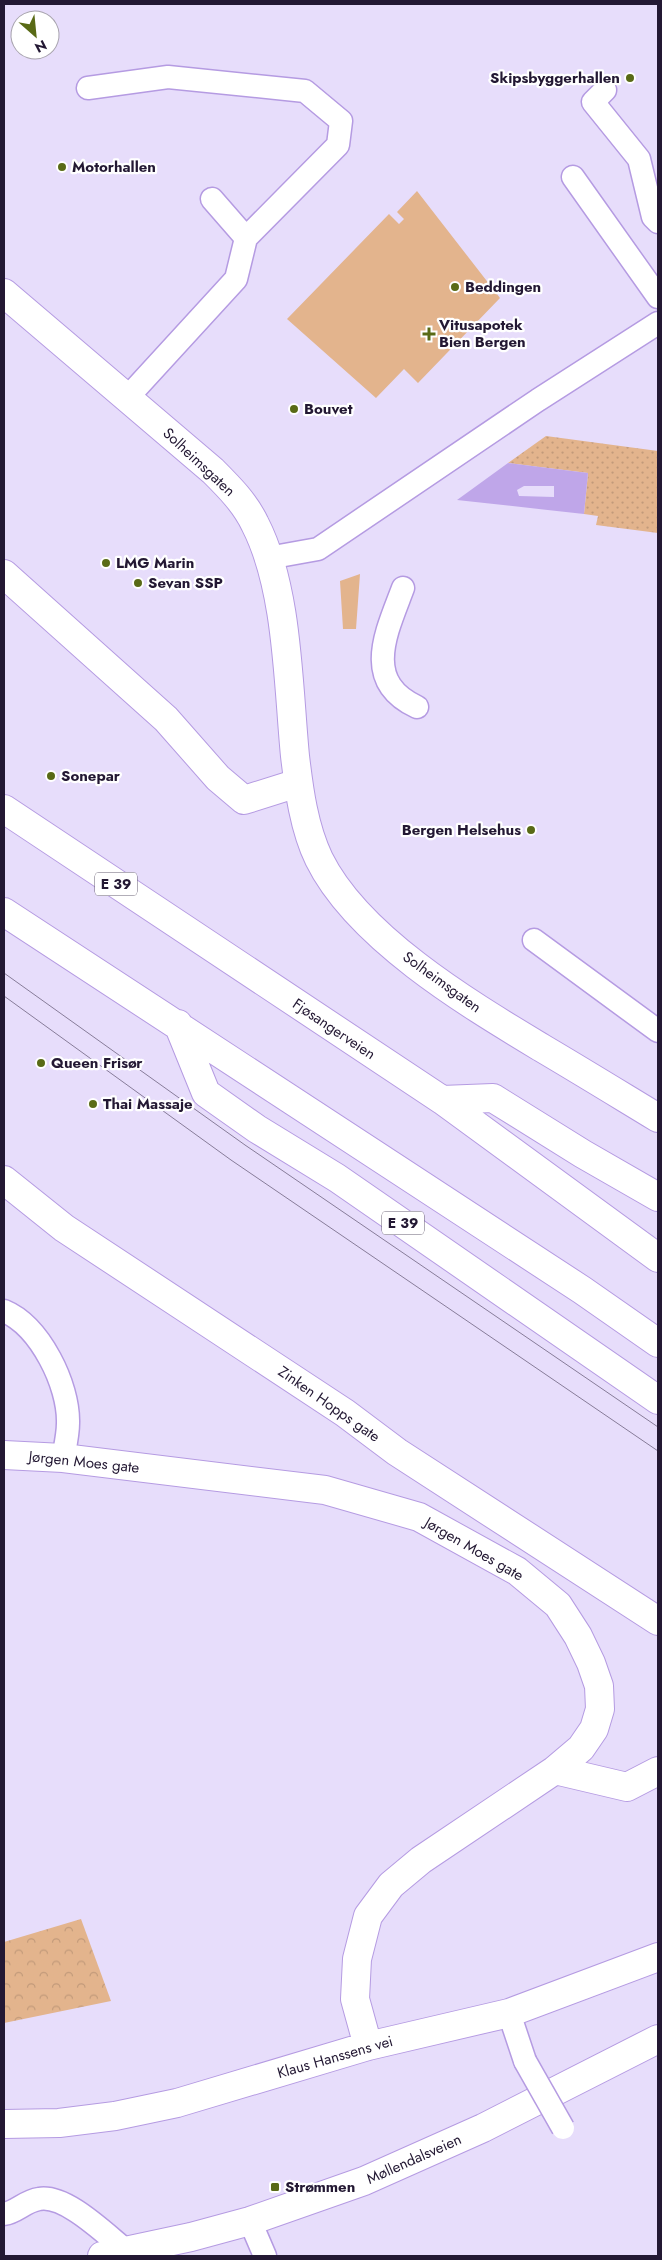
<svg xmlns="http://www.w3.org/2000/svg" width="662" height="2260" viewBox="0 0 662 2260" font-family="Jost,sans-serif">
<defs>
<pattern id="grass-dots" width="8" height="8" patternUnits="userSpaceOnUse" patternTransform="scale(1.25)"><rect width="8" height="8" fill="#e3b48d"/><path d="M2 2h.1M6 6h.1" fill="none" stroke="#c29a7a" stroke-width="1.8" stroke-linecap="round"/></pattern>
<pattern id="forest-crowns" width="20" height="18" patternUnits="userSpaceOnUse" patternTransform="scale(1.25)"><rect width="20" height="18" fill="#e3b48d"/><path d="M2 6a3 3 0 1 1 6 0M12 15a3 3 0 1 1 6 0" fill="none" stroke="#c29a7a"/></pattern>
</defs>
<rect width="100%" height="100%" fill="#e7ddfb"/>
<path fill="url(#grass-dots)" d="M 546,436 L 658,451 L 658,533 L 596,525 L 598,516 L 584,514 L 588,473 L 508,463 Z"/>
<path fill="url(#forest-crowns)" d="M 81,1919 L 111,2001 L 4,2023 L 4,1942 Z"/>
<path fill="#e3b48d" d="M 417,191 L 500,298 L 418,383 L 404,369 L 376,398 L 287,319 L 389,214 L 399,224 L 404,219 L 397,212 Z
M 360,574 L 356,629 L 343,629 L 340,581 Z"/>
<path fill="#bfa6e9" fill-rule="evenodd" d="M 508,463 L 588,473 L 584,514 L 457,500 ZM 524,486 L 554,486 L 554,497 L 519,496 L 517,490 Z"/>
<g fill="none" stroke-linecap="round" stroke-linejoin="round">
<defs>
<path id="service" d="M 88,88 L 168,77 L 305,91 L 341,121 L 338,145 L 246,238 L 236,279 L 127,398
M 605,90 L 593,102 L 639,159 L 653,217 L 658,222
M 573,177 L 658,297
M 212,199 L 246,238
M 268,558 L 318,549 L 538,400 L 658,323
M 403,588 C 387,631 361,681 417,707
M 534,940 L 658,1031
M 4,1311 C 40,1326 69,1385 68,1423 C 68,1435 65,1447 63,1458
M 509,2013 L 525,2061
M 4,2214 C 17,2212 25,2201 39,2199 C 66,2194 106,2235 128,2252
M 250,2221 L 265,2256"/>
<path id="minor" d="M 4,574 L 166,719 L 218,778 L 244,800 L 298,783
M 4,1180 L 64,1228 L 345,1413 L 397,1452 L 658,1621
M 4,1455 L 63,1458 L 325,1490 L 419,1517 L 517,1571 L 558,1605 L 578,1636 L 591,1663 L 599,1686 L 600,1709 L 594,1729 L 581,1748 L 555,1770 L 421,1860 L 391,1885 L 368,1916 L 357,1959 L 355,1999 L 368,2046
M 555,1770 L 627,1787 L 658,1771
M 4,2124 L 59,2123 L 115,2116 L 177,2103 L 368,2046 L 509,2013 L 658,1957"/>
<path id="tertiary" d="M 102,2256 L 191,2237 L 250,2221 L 364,2181 L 483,2128 L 658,2039"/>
<path id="secondary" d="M 4,293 L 213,471 C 229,487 245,503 255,524 C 288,588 288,684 295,756 C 299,790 304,828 319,859 C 358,938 469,1004 542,1048 C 581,1071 620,1095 658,1118"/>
<path id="trunk" d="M 4,809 L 442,1100 L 658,1258
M 4,912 L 582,1290 L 658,1343
M 178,1024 L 206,1093 L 257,1129 L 337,1178 L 658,1400
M 442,1100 L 493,1098 L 583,1154 L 658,1197"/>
</defs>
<use href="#service" stroke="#b59be2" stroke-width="25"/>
<use href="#minor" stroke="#b59be2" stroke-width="30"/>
<use href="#tertiary" stroke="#b59be2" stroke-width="30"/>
<use href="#secondary" stroke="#b59be2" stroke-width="30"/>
<use href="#trunk" stroke="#b59be2" stroke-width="30"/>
<use href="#service" stroke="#fff" stroke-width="22"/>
<use href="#minor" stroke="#fff" stroke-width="28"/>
<use href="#tertiary" stroke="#fff" stroke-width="28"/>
<use href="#secondary" stroke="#fff" stroke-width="28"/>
<use href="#trunk" stroke="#fff" stroke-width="28"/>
<path stroke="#877c99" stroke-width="1" d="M 4,973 L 245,1145 L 658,1427
M 4,996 L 231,1160 L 658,1451"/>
<defs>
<path id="service-bridge" d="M 525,2061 L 563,2128"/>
</defs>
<use href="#service-bridge" stroke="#b59be2" stroke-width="25" stroke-linecap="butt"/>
<use href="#service-bridge" stroke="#fff" stroke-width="22"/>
</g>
<g fill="#596a16" stroke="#fff" stroke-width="2">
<circle cx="630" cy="78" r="5"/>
<circle cx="62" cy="167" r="5"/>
<circle cx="455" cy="287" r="5"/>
<path d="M426.5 326.5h5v5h5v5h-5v5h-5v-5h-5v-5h5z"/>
<circle cx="294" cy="409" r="5"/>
<circle cx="106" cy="563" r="5"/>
<circle cx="138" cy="583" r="5"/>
<circle cx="51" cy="776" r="5"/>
<circle cx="531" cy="830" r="5"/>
<circle cx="41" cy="1063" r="5"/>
<circle cx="93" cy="1104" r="5"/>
<rect x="270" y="2182" width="10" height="10" rx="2.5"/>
</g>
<g text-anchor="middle" stroke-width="4.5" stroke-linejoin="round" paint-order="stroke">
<g fill="#fff" stroke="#655d70" stroke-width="1">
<rect x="95" y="872.5" width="42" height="23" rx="4"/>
<rect x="382" y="1211.5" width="42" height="23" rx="4"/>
</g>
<g font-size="14" font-weight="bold" fill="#231833">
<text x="116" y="889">E 39</text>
<text x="403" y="1228">E 39</text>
</g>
<g font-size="15" font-weight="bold" fill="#231833" stroke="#fff" text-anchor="start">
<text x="620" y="83" text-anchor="end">Skipsbyggerhallen</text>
<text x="72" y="172">Motorhallen</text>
<text x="465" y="292">Beddingen</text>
<text x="439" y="330">Vitusapotek<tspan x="439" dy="17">Bien Bergen</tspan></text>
<text x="304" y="414">Bouvet</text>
<text x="116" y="568">LMG Marin</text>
<text x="148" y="588">Sevan SSP</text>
<text x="61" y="781">Sonepar</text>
<text x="521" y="835" text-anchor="end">Bergen Helsehus</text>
<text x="51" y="1068">Queen Frisør</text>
<text x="103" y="1109">Thai Massaje</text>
<text x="285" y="2192">Strømmen</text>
</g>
<g font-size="15" fill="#231833" stroke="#fff">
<text transform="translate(199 462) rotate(43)" y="5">Solheimsgaten</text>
<text transform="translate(442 982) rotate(36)" y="5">Solheimsgaten</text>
<text transform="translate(334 1029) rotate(34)" y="5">Fjøsangerveien</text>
<text transform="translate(329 1404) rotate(35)" y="5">Zinken Hopps gate</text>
<text transform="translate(84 1462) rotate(6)" y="5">Jørgen Moes gate</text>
<text transform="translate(474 1549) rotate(30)" y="5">Jørgen Moes gate</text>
<text transform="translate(335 2057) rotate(-16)" y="5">Klaus Hanssens vei</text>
<text transform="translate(414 2159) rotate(-24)" y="5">Møllendalsveien</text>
</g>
</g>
<rect width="662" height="2260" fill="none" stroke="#231833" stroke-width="10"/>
<g transform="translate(35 35) rotate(153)"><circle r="24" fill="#ffffff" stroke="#a7a3ad"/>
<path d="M0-4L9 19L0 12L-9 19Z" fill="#596a16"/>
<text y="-8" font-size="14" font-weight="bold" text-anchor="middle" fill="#231833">N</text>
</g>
</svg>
